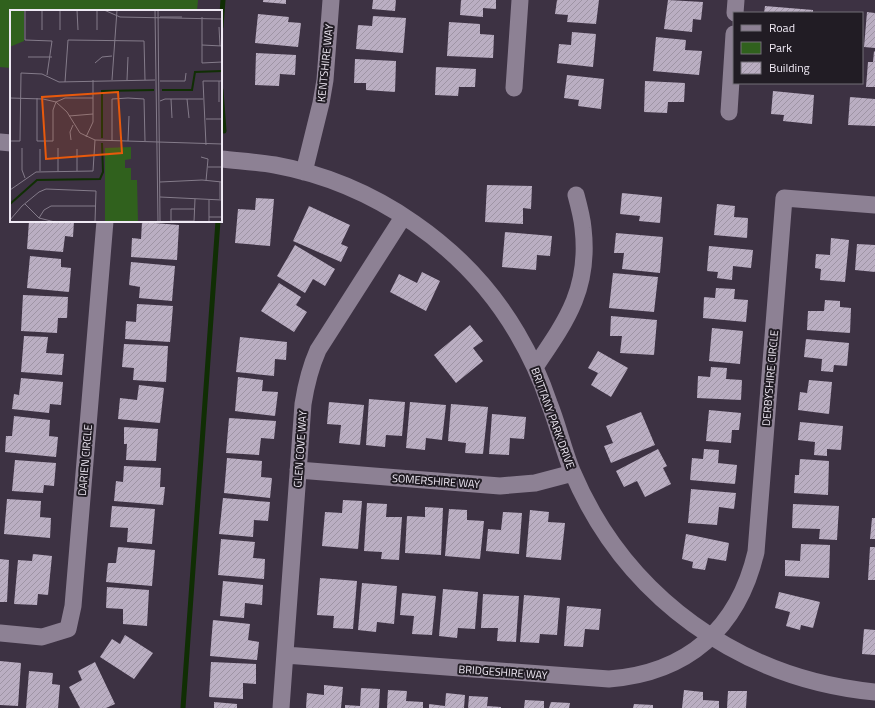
<svg xmlns="http://www.w3.org/2000/svg" width="875" height="708" viewBox="0 0 875 708" font-family="'Titillium Web',sans-serif">
<defs>
<pattern id="building-hatch" width="6" height="6" patternUnits="userSpaceOnUse"><rect width="6" height="6" fill="#baaec2"/><path d="M-1 1l2-2M0 6l6-6M5 7l2-2" fill="none" stroke="#9e94a4"/></pattern>
</defs>
<rect width="100%" height="100%" fill="#3d3243"/>
<path fill="#30611d" d="M 0,0 L 198,0 L 197,11 L 11,11 L 11,68 L 0,67 Z"/>
<g fill="none" stroke-linecap="round" stroke-linejoin="round">
<path stroke="#102e04" stroke-width="5" d="M 221,27 L 223,0
M 221,90 L 224,131
M 183,708 L 218,221"/>
</g>
<path fill="url(#building-hatch)" d="M 263,0 L 286,0 L 286,4 L 263,2 Z
M 373,0 L 396,0 L 395,11 L 372,9 Z
M 461,0 L 496,0 L 496,9 L 483,8 L 483,17 L 460,15 Z
M 557,0 L 599,0 L 596,24 L 567,22 L 568,15 L 555,14 Z
M 668,0 L 703,2 L 701,20 L 693,19 L 692,32 L 664,29 Z
M 765,6 L 813,10 L 813,13 L 764,13 Z
M 867,12 L 875,13 L 875,48 L 864,47 Z
M 258,14 L 289,17 L 288,22 L 301,23 L 298,47 L 255,43 Z
M 373,16 L 406,18 L 403,53 L 356,49 L 358,25 L 372,26 Z
M 449,22 L 480,24 L 480,34 L 494,35 L 493,58 L 447,56 Z
M 572,32 L 596,34 L 593,67 L 557,63 L 559,44 L 571,45 Z
M 656,37 L 686,40 L 685,50 L 702,51 L 699,75 L 653,71 Z
M 874,51 L 875,52 L 875,87 L 866,87 L 868,62 L 873,62 Z
M 256,53 L 296,55 L 295,75 L 280,74 L 279,86 L 255,85 Z
M 355,59 L 396,61 L 395,92 L 366,90 L 366,83 L 354,83 Z
M 436,67 L 476,69 L 475,87 L 459,87 L 458,96 L 435,95 Z
M 567,75 L 604,79 L 601,109 L 578,106 L 579,100 L 564,98 Z
M 645,81 L 685,83 L 684,102 L 668,102 L 667,113 L 644,112 Z
M 773,91 L 814,95 L 812,124 L 783,121 L 784,115 L 771,114 Z
M 850,97 L 875,99 L 875,126 L 848,125 Z
M 487,185 L 532,186 L 531,209 L 523,208 L 523,224 L 485,222 Z
M 622,193 L 662,197 L 660,223 L 639,221 L 640,216 L 620,214 Z
M 256,198 L 274,199 L 270,246 L 235,243 L 238,209 L 255,210 Z
M 717,204 L 735,206 L 734,217 L 748,218 L 747,238 L 714,235 Z
M 309,206 L 350,225 L 341,244 L 348,247 L 341,262 L 293,241 Z
M 29,221 L 74,221 L 73,237 L 65,236 L 63,252 L 27,249 Z
M 142,222 L 179,225 L 177,260 L 131,257 L 132,238 L 141,239 Z
M 505,232 L 552,236 L 550,256 L 537,255 L 536,270 L 502,267 Z
M 616,233 L 663,237 L 660,273 L 622,269 L 624,253 L 614,253 Z
M 831,238 L 849,240 L 845,282 L 820,280 L 821,269 L 815,268 L 816,254 L 830,255 Z
M 857,244 L 875,245 L 875,272 L 855,270 Z
M 295,245 L 335,269 L 325,286 L 313,279 L 305,293 L 277,276 Z
M 709,246 L 753,250 L 751,268 L 733,266 L 732,280 L 717,278 L 718,272 L 707,271 Z
M 30,256 L 61,259 L 61,267 L 71,268 L 69,292 L 27,288 Z
M 131,262 L 175,266 L 172,301 L 139,298 L 140,287 L 129,285 Z
M 422,272 L 440,281 L 426,311 L 390,292 L 399,274 L 417,283 Z
M 613,273 L 658,277 L 654,312 L 609,308 Z
M 279,283 L 301,297 L 296,305 L 307,312 L 294,332 L 261,311 Z
M 716,288 L 735,289 L 734,299 L 748,300 L 746,322 L 703,318 L 704,297 L 715,298 Z
M 23,295 L 68,297 L 67,318 L 58,318 L 57,333 L 21,331 Z
M 825,300 L 840,301 L 840,307 L 851,308 L 850,333 L 807,330 L 808,311 L 824,311 Z
M 137,304 L 173,306 L 170,342 L 125,339 L 126,321 L 136,322 Z
M 611,316 L 657,320 L 654,355 L 620,353 L 622,336 L 610,336 Z
M 470,325 L 483,341 L 473,348 L 483,361 L 456,383 L 434,355 Z
M 712,328 L 743,331 L 740,364 L 709,361 Z
M 24,336 L 48,337 L 46,353 L 64,354 L 62,375 L 21,372 Z
M 240,337 L 287,342 L 286,360 L 275,359 L 274,376 L 236,372 Z
M 806,339 L 849,343 L 847,366 L 834,365 L 833,372 L 821,371 L 822,359 L 804,357 Z
M 124,344 L 168,346 L 166,382 L 133,380 L 134,368 L 122,367 Z
M 598,351 L 628,368 L 611,397 L 591,385 L 598,373 L 588,368 Z
M 711,367 L 727,368 L 726,379 L 742,380 L 741,400 L 697,398 L 698,376 L 710,377 Z
M 238,377 L 263,380 L 262,391 L 278,392 L 275,416 L 235,411 Z
M 21,378 L 63,382 L 61,405 L 50,404 L 49,413 L 12,409 L 14,394 L 19,395 Z
M 809,380 L 832,382 L 829,414 L 798,410 L 800,392 L 807,393 Z
M 139,385 L 164,388 L 160,423 L 118,419 L 120,398 L 137,400 Z
M 369,399 L 405,402 L 402,436 L 386,435 L 385,447 L 366,445 Z
M 329,402 L 364,405 L 360,445 L 339,443 L 341,425 L 327,424 Z
M 410,402 L 446,405 L 442,440 L 426,438 L 425,450 L 406,448 Z
M 451,404 L 488,407 L 483,454 L 465,453 L 466,443 L 448,441 Z
M 709,410 L 741,413 L 739,430 L 732,430 L 731,443 L 706,441 Z
M 641,412 L 655,445 L 611,463 L 604,446 L 613,443 L 606,426 Z
M 492,414 L 526,417 L 524,439 L 510,438 L 509,455 L 489,454 Z
M 14,416 L 50,420 L 49,436 L 58,437 L 56,457 L 5,452 L 6,436 L 12,436 Z
M 229,418 L 276,421 L 274,439 L 261,438 L 259,455 L 226,453 Z
M 800,422 L 843,426 L 841,450 L 827,449 L 827,456 L 814,455 L 815,442 L 798,440 Z
M 124,427 L 158,429 L 156,461 L 126,460 L 127,444 L 124,444 Z
M 658,449 L 667,466 L 663,468 L 671,484 L 645,497 L 637,481 L 624,487 L 616,471 Z
M 704,449 L 719,450 L 718,463 L 737,465 L 735,484 L 690,480 L 692,458 L 703,459 Z
M 227,458 L 262,461 L 261,477 L 272,478 L 270,498 L 224,493 Z
M 800,459 L 829,461 L 828,495 L 794,493 L 795,475 L 799,475 Z
M 15,460 L 56,463 L 54,486 L 44,485 L 43,493 L 12,491 Z
M 124,466 L 161,468 L 160,487 L 165,487 L 163,505 L 114,501 L 116,481 L 123,482 Z
M 691,489 L 736,493 L 734,509 L 719,507 L 717,525 L 688,523 Z
M 223,498 L 270,502 L 268,521 L 254,520 L 253,537 L 219,534 Z
M 7,499 L 41,501 L 40,517 L 51,518 L 50,538 L 4,534 Z
M 343,500 L 362,501 L 358,549 L 322,546 L 325,512 L 342,513 Z
M 367,503 L 387,504 L 386,517 L 402,517 L 399,560 L 381,559 L 382,552 L 364,551 Z
M 793,504 L 839,506 L 837,540 L 819,539 L 820,529 L 792,528 Z
M 112,506 L 155,509 L 152,544 L 127,542 L 128,528 L 110,527 Z
M 425,507 L 443,508 L 441,555 L 405,553 L 407,516 L 425,517 Z
M 449,509 L 467,510 L 467,520 L 484,521 L 480,559 L 445,556 Z
M 530,510 L 549,512 L 548,522 L 565,523 L 561,560 L 526,557 Z
M 503,512 L 522,513 L 519,554 L 486,551 L 488,529 L 501,530 Z
M 872,518 L 875,518 L 875,539 L 870,539 Z
M 686,534 L 729,543 L 726,561 L 708,558 L 705,570 L 692,568 L 693,562 L 682,559 Z
M 221,539 L 255,542 L 253,558 L 265,559 L 264,579 L 218,575 Z
M 801,544 L 830,545 L 829,578 L 785,576 L 785,560 L 800,561 Z
M 118,547 L 155,550 L 152,586 L 106,582 L 108,563 L 116,563 Z
M 870,547 L 875,547 L 875,580 L 868,580 Z
M 33,554 L 52,556 L 48,595 L 38,594 L 37,605 L 14,604 L 18,560 L 32,561 Z
M 0,559 L 9,560 L 7,602 L 0,602 Z
M 320,578 L 357,581 L 353,629 L 333,628 L 334,616 L 317,615 Z
M 223,581 L 263,585 L 262,605 L 245,603 L 244,618 L 220,616 Z
M 362,583 L 397,586 L 394,624 L 377,622 L 376,632 L 358,630 Z
M 107,587 L 149,590 L 147,626 L 123,624 L 123,609 L 106,608 Z
M 443,589 L 478,592 L 475,629 L 458,628 L 457,638 L 439,636 Z
M 779,592 L 820,602 L 813,628 L 801,625 L 800,630 L 786,626 L 790,612 L 775,608 Z
M 402,593 L 436,596 L 432,635 L 412,634 L 414,616 L 400,615 Z
M 483,594 L 519,596 L 516,642 L 497,641 L 498,628 L 481,628 Z
M 524,595 L 560,598 L 557,635 L 540,634 L 539,643 L 520,642 Z
M 567,606 L 601,609 L 599,630 L 585,629 L 583,647 L 564,646 Z
M 213,620 L 250,624 L 248,640 L 259,642 L 257,660 L 210,656 Z
M 864,629 L 875,630 L 875,655 L 862,654 Z
M 125,635 L 153,653 L 134,679 L 100,657 L 112,639 L 120,644 Z
M 0,661 L 21,663 L 18,706 L 0,705 Z
M 95,662 L 115,704 L 106,708 L 80,708 L 69,687 L 82,680 L 78,671 Z
M 211,662 L 256,664 L 256,684 L 243,683 L 243,699 L 209,697 Z
M 29,671 L 53,673 L 52,684 L 60,685 L 58,708 L 26,708 Z
M 324,685 L 343,687 L 341,708 L 306,708 L 307,693 L 324,695 Z
M 361,688 L 380,689 L 379,708 L 345,708 L 345,705 L 360,706 Z
M 388,690 L 407,691 L 406,701 L 423,702 L 423,708 L 387,708 Z
M 684,690 L 703,692 L 703,700 L 719,701 L 719,708 L 682,708 Z
M 728,691 L 747,691 L 746,708 L 727,708 Z
M 446,693 L 465,695 L 464,708 L 429,708 L 429,704 L 445,706 Z
M 469,696 L 488,697 L 487,706 L 501,707 L 501,708 L 468,708 Z
M 525,700 L 544,701 L 544,708 L 524,708 Z
M 214,702 L 237,704 L 237,708 L 214,708 Z
M 551,702 L 570,703 L 569,708 L 549,708 Z
M 634,704 L 653,705 L 653,708 L 633,708 Z"/>
<g fill="none" stroke-linecap="round" stroke-linejoin="round">
<path stroke="#8d8194" stroke-width="17" d="M 735,13 L 736,0
M 514,88 L 520,0
M 729,112 L 734,34
M 0,142 L 11,143
M 221,159 C 239,161 257,162 275,165 C 374,183 466,246 517,333 C 530,355 541,379 549,403 C 558,425 563,449 572,471 C 625,597 740,679 875,692
M 304,172 L 321,103 L 325,80 L 331,0
M 535,367 C 567,320 590,288 583,228 C 582,217 579,206 576,195
M 298,470 L 500,486 L 535,483 L 573,473
M 0,633 L 42,637 L 68,629 L 73,606 L 105,221
M 285,655 L 609,679 C 687,673 738,629 756,552 L 784,198 L 875,205
M 281,708 L 303,404 C 306,385 310,368 318,350 L 403,217"/>
</g>
<g text-anchor="middle" stroke-width="4" stroke-linejoin="round" paint-order="stroke">
<g font-size="11" fill="#efe9f4" stroke="#211c24">
<text transform="translate(325 63) rotate(-84)" y="4">KENTSHIRE WAY</text>
<text transform="translate(770 378) rotate(-85)" y="4">DERBYSHIRE CIRCLE</text>
<text transform="translate(553 418) rotate(70)" y="4">BRITTANY PARK DRIVE</text>
<text transform="translate(300 449) rotate(-86)" y="4">GLEN COVE WAY</text>
<text transform="translate(85 460) rotate(-85)" y="4">DARIEN CIRCLE</text>
<text transform="translate(436 481) rotate(4)" y="4">SOMERSHIRE WAY</text>
<text transform="translate(503 672) rotate(4)" y="4">BRIDGESHIRE WAY</text>
</g>
</g>
<g transform="translate(10 10)">
<rect width="212" height="212" fill="#3d3243"/>
<path d="M 0,0 L 14,0 L 14,31 L 2,36 L 0,36 ZM 121,137 L 121,149 L 115,150 L 115,158 L 121,158 L 121,170 L 127,170 L 128,212 L 95,212 L 95,138 Z" fill="#30611d"/>
<path fill="none" stroke="#102e04" stroke-width="2" d="M 152,80 L 182,80 L 185,62 L 212,61M 92,128 L 92,81 L 144,80M 0,194 L 27,170 L 90,169 L 93,162 L 92,133"/>
<path fill="none" stroke="#847b8a" stroke-width="1" d="M 15,0 L 15,30 L 42,31 L 37,65M 32,0 L 32,20M 50,0 L 50,20M 67,0 L 68,20M 94,0 L 110,7 L 212,9M 145,0 L 148,212M 148,0 L 150,212M 150,7 L 172,7M 192,7 L 192,53 L 212,52M 209,17 L 210,36M 87,20 L 87,0M 192,35 L 212,36M 18,47 L 42,47M 85,53 L 92,47 L 102,46M 102,70 L 107,0M 117,70 L 118,47M 150,71 L 175,71 L 176,63M 55,72 L 58,30 L 134,31 L 135,70M 0,88 L 33,89 L 46,92 L 57,102 L 70,123 L 85,130 L 212,134M 27,88 L 27,131 L 43,131 L 43,100 L 46,92 L 55,88 L 83,88M 161,89 L 162,108M 177,89 L 179,108M 150,91 L 155,89 L 193,89M 209,92 L 209,71M 59,106 L 83,104M 196,109 L 212,109M 76,127 L 83,112 L 83,70M 61,130 L 60,122 L 63,115M 0,131 L 10,131 L 11,63 L 32,64 L 49,72 L 145,70M 102,131 L 102,89 L 118,88 L 134,89 L 135,131M 118,131 L 119,106M 196,135 L 193,71 L 212,71M 12,138 L 12,160 L 15,168M 48,138 L 48,161M 67,139 L 67,161M 191,147 L 198,149 L 196,171M 198,157 L 212,157M 30,161 L 30,139M 150,172 L 192,170 L 212,172M 0,180 L 26,162 L 83,161 L 85,130M 150,187 L 212,190M 210,189 L 210,172M 15,194 L 29,208 L 45,212M 184,199 L 161,199 L 161,211 L 184,211M 199,207 L 212,207M 29,208 L 34,200 L 41,196 L 86,196M 0,210 L 12,196 L 29,182 L 36,179 L 86,181 L 85,212M 184,212 L 185,189M 199,212 L 199,190"/>
<path fill="#e8590c" fill-opacity="0.15" stroke="#e8590c" stroke-width="2" d="M 108,82 L 112,143 L 36,149 L 32,87 Z"/>
<rect width="212" height="212" fill="none" stroke="#efe9f4" stroke-width="2"/>
</g>
<rect x="733" y="12" width="130" height="72" fill="#211c24" stroke="#736e77"/>
<rect x="741" y="25" width="20" height="6" fill="#8d8194" stroke="#736e77"/>
<text x="769" y="32" font-size="12" fill="#efe9f4">Road</text>
<rect x="741" y="42" width="20" height="12" fill="#30611d" stroke="#736e77"/>
<text x="769" y="52" font-size="12" fill="#efe9f4">Park</text>
<rect x="741" y="62" width="20" height="12" fill="url(#building-hatch)" stroke="#736e77"/>
<text x="769" y="72" font-size="12" fill="#efe9f4">Building</text>
</svg>
